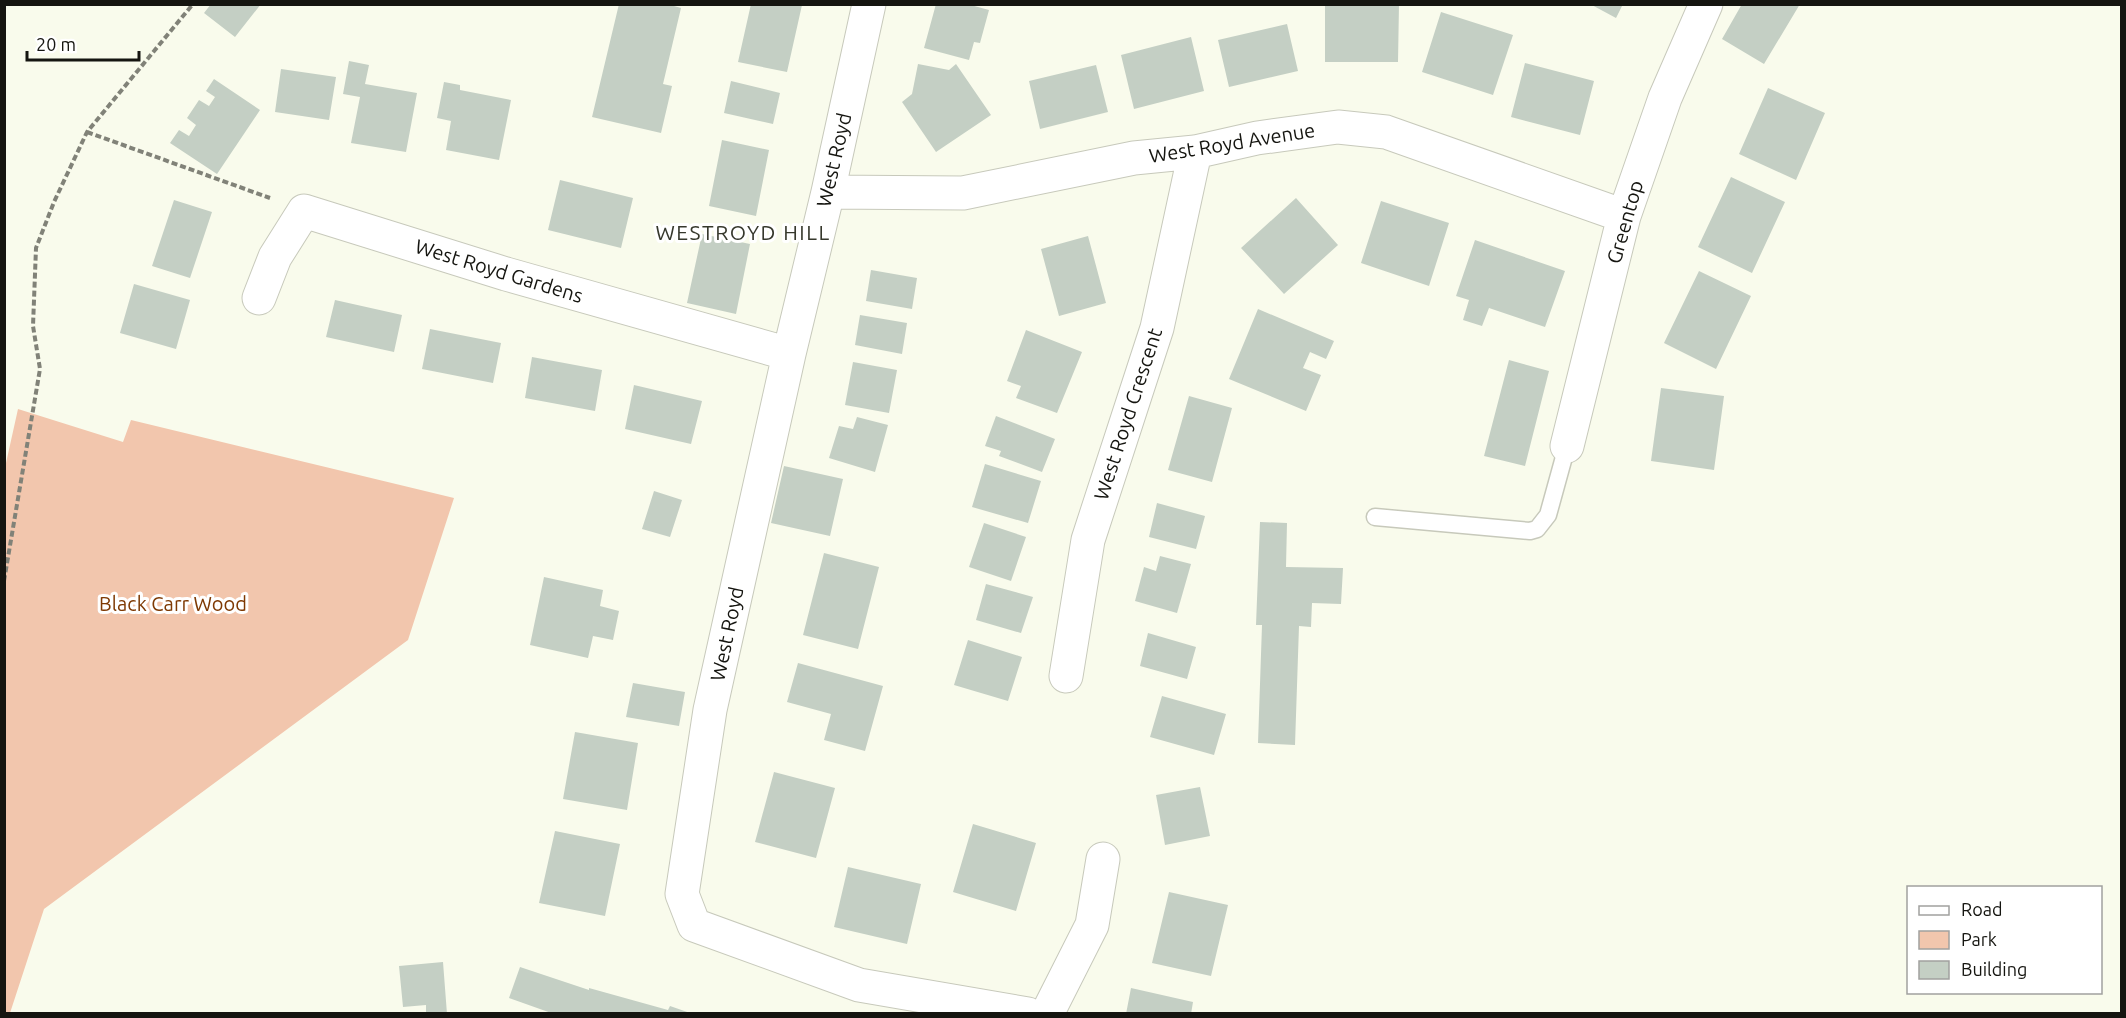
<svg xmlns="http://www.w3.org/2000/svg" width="2126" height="1018" viewBox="0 0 2126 1018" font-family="Ubuntu,sans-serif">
<rect width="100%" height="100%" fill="#f9fbec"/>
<path fill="#f2c6ad" d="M 18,409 L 123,442 L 131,420 L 454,498 L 408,640 L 44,909 L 10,1013 L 5,1014 L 4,472 Z"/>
<path fill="#c4cfc4" d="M 211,4 L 261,4 L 235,37 L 204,13 Z
M 619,4 L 667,4 L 681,8 L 663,84 L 672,86 L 661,133 L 592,117 Z
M 751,4 L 802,5 L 787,72 L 738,62 Z
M 936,4 L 967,4 L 989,10 L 980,43 L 974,42 L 969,60 L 924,48 Z
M 1325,4 L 1399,4 L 1398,62 L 1325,62 Z
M 1590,4 L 1623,4 L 1616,18 Z
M 1742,4 L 1800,4 L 1764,64 L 1722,39 Z
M 1441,12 L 1513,35 L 1493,95 L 1422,72 Z
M 1287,24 L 1298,71 L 1229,87 L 1218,40 Z
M 1191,37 L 1204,91 L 1134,109 L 1121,55 Z
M 349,61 L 369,65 L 365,84 L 417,93 L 406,152 L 351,143 L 360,97 L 343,94 Z
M 1525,63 L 1594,81 L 1580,135 L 1511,117 Z
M 918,64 L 949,70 L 956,64 L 991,115 L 936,152 L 902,102 L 912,94 Z
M 1096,65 L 1108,112 L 1040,129 L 1029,81 Z
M 281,69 L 336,77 L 329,120 L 275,112 Z
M 214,79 L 260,110 L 217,174 L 170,143 L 179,130 L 189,136 L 196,125 L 187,118 L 199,100 L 209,106 L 215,97 L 206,91 Z
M 731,81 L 780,93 L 773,124 L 724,113 Z
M 444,82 L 460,85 L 460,90 L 511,100 L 499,160 L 446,150 L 451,121 L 437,118 Z
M 1768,88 L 1825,113 L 1796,180 L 1739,154 Z
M 722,140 L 769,150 L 756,216 L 709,206 Z
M 1731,177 L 1785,202 L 1752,273 L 1698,247 Z
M 560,180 L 633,198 L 621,248 L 548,230 Z
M 1296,198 L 1338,245 L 1284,294 L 1241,248 Z
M 174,200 L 212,212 L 190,278 L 152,266 Z
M 1381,201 L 1449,223 L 1429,286 L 1361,263 Z
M 702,234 L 750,244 L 736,314 L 687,303 Z
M 1088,236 L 1106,303 L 1059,316 L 1041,249 Z
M 1475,240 L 1565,271 L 1545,327 L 1489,308 L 1482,326 L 1463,320 L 1469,300 L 1456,296 Z
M 871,270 L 917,278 L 912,309 L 866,301 Z
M 1699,271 L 1751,296 L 1716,369 L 1664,343 Z
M 134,284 L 190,300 L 176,349 L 120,333 Z
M 335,300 L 402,315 L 394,352 L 326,337 Z
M 1258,309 L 1334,341 L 1326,359 L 1310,352 L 1303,368 L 1321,375 L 1306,411 L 1229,379 Z
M 860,315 L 907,323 L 902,354 L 855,345 Z
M 430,329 L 501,343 L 493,383 L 422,369 Z
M 1026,330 L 1082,352 L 1057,413 L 1016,398 L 1021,386 L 1007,381 Z
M 532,357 L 602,370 L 595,411 L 525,398 Z
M 1509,360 L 1549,371 L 1525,466 L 1484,456 Z
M 853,362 L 897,370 L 889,413 L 845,405 Z
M 634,385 L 702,401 L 691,444 L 625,429 Z
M 1661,388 L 1724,396 L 1714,470 L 1651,461 Z
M 1189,396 L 1232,408 L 1212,482 L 1168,470 Z
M 996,416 L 1055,439 L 1042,472 L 999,456 L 1001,451 L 985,446 Z
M 857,417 L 888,425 L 875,472 L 829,458 L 839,426 L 853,429 Z
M 985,464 L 1041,481 L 1028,523 L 972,507 Z
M 784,466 L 843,479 L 830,536 L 771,523 Z
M 654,491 L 682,500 L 670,537 L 642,529 Z
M 1157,503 L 1205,516 L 1196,549 L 1149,537 Z
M 1260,522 L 1287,523 L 1286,567 L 1343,568 L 1341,604 L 1312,603 L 1311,627 L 1299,626 L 1295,745 L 1258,743 L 1262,625 L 1256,625 Z
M 984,523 L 1026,537 L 1011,581 L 969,567 Z
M 824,553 L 879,567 L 858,649 L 803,635 Z
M 1160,556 L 1191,564 L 1177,613 L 1135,601 L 1144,567 L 1156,571 Z
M 544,577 L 603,590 L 600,606 L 619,611 L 613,640 L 593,636 L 588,658 L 530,645 Z
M 986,584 L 1033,597 L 1021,633 L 976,620 Z
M 1148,633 L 1196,647 L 1187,679 L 1140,666 Z
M 968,640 L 1022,657 L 1008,701 L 954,685 Z
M 798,663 L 883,686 L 865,751 L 824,740 L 831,714 L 787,702 Z
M 633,683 L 685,692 L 679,726 L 626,717 Z
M 1162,696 L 1226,714 L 1214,755 L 1150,737 Z
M 575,732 L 638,743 L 627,810 L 563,799 Z
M 774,772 L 835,788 L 816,858 L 755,842 Z
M 1200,787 L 1210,836 L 1165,845 L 1156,795 Z
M 973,824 L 1036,843 L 1016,911 L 953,892 Z
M 555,831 L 620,844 L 605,916 L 539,903 Z
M 848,867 L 921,884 L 907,944 L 834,927 Z
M 1169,892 L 1228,905 L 1211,976 L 1152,963 Z
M 443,962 L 447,1014 L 426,1014 L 426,1005 L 403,1007 L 399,966 Z
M 520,967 L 589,990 L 589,988 L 668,1010 L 670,1006 L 693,1014 L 554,1014 L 509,998 Z
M 1131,988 L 1193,1002 L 1191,1014 L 1126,1014 Z"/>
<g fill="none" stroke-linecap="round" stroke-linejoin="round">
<defs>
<path id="lane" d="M 1375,517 L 1530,531 L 1537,529 L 1548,515 L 1567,446"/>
<path id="street" d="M 869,4 L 828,192 L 789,354 L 710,710 L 682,894 L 694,925 L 859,985 L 1028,1014
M 828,192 L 963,193 L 1134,158 L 1195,152 L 1257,138 L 1338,127 L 1386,132 L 1624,216
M 259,298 L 275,257 L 304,211 L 506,274 L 789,354
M 1567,446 L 1624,216 L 1665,98 L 1706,4
M 1066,676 L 1088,540 L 1157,328 L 1195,152
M 1047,1014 L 1092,925 L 1103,859"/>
</defs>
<use href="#lane" stroke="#c7c9bb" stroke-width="19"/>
<use href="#street" stroke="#c7c9bb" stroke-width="35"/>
<path stroke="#818278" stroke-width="4" stroke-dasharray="6 3" stroke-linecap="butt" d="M 87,132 L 270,198
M 4,581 L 40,369 L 33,326 L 36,248 L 54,202 L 87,132 L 193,4"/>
<use href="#lane" stroke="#fff" stroke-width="16"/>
<use href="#street" stroke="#fff" stroke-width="33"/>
</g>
<g text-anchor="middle" stroke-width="6" stroke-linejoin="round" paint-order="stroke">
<g font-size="20" fill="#151510" stroke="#fff">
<text transform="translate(1232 143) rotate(-9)" y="7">West Royd Avenue</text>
<text transform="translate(834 160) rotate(-77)" y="7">West Royd</text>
<text transform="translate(1625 222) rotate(-74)" y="7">Greentop</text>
<text transform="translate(499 271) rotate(17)" y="7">West Royd Gardens</text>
<text transform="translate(1128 414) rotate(-72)" y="7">West Royd Crescent</text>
<text transform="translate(727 634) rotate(-78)" y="7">West Royd</text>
</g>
<g font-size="20" fill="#7e3903" stroke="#fff">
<text x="173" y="611">Black Carr Wood</text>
</g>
<g font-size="21" letter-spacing="1.5" fill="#36382c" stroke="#fff">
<text x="743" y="240">WESTROYD HILL</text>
</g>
</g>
<rect width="2126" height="1018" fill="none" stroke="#151510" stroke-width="12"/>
<rect x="1907" y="886" width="195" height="108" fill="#ffffff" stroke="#a1a19f" stroke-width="1.5"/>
<rect x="1919" y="906" width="30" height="9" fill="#ffffff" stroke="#a1a19f" stroke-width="1.5"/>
<text x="1961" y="916" font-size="18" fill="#151510">Road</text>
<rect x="1919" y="931" width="30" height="18" fill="#f2c6ad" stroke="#a1a19f" stroke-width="1.5"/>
<text x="1961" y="946" font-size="18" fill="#151510">Park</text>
<rect x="1919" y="961" width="30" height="18" fill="#c4cfc4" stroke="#a1a19f" stroke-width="1.5"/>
<text x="1961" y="976" font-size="18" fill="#151510">Building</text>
<path d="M27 51v9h112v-9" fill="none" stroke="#151510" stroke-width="3"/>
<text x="36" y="51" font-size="18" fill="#151510" stroke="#ffffff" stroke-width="4.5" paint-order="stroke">20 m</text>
</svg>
